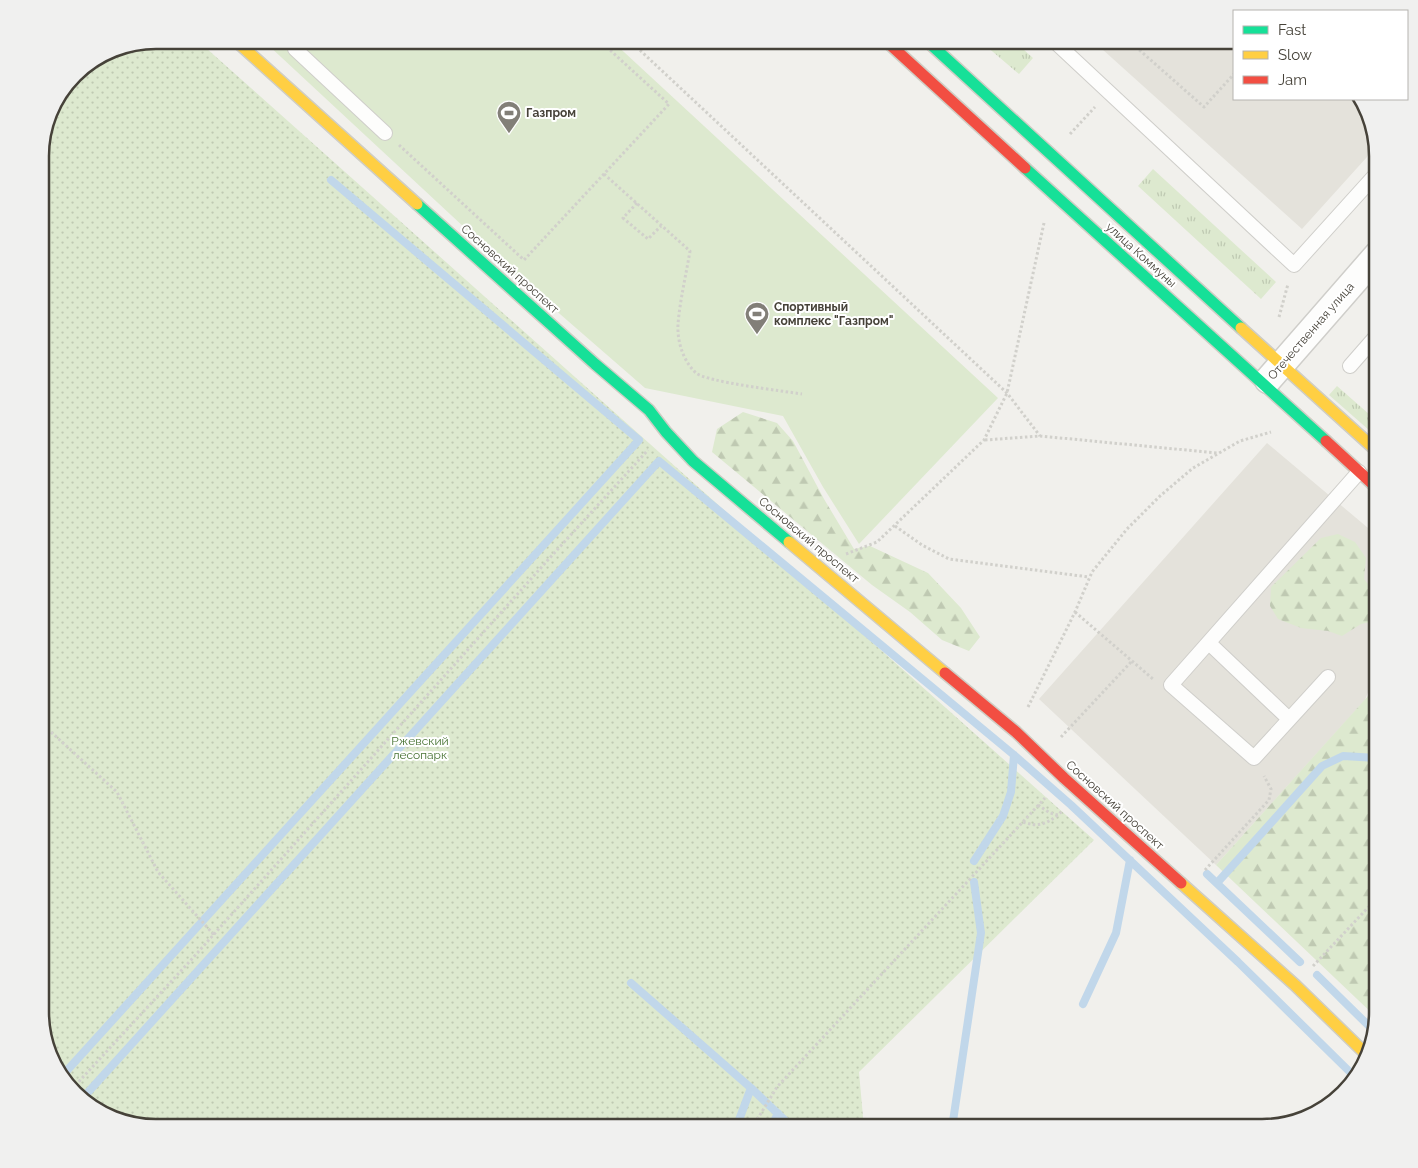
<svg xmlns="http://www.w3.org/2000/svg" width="1418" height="1168" viewBox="0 0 1418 1168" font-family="Raleway,sans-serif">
<defs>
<pattern id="grass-tufts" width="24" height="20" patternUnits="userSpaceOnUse" patternTransform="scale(1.25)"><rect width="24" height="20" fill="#dde9cf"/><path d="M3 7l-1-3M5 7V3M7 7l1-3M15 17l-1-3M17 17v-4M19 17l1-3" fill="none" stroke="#bfc9b2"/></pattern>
<pattern id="forest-firs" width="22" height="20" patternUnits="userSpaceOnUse" patternTransform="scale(1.25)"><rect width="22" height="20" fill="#dde9cf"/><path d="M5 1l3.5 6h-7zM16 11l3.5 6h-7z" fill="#bfc9b2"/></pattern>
<pattern id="park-dots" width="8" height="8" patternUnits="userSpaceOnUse" patternTransform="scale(1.25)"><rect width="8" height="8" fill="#dde9cf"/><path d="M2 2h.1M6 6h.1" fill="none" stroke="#bfc9b2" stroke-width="1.8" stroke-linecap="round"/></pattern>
</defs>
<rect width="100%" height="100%" fill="#f1f0ec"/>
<path fill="#e4e2db" d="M 1092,40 L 1234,40 L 1234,99 L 1360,99 L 1369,111 L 1376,147 L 1302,229 Z
M 1267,443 L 1374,533 L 1378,539 L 1378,666 L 1365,700 L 1216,865 L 1039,699 Z"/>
<path fill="url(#grass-tufts)" d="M 979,40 L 1013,40 L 1033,58 L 1019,74 Z
M 1153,169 L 1276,282 L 1261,299 L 1138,186 Z
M 1337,386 L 1378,422 L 1378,438 L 1329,395 Z"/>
<path fill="url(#forest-firs)" d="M 743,412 L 777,423 L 793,441 L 824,499 L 854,549 L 870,546 L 928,573 L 961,608 L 980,637 L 969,651 L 942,640 L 910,612 L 872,585 L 712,452 L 717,429 Z
M 1338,534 L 1355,542 L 1366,558 L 1364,579 C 1375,593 1385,603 1374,621 L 1361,624 L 1342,636 L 1328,631 L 1301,628 L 1278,619 L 1270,606 L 1271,587 L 1321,538 Z
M 1378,685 L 1378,1012 L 1377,1018 L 1216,865 Z"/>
<path fill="url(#park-dots)" d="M 156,40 L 197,40 L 1094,840 L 859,1072 L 864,1128 L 156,1128 L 112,1119 L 79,1099 L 52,1063 L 40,1019 L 40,148 L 52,105 L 79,69 L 112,49 Z"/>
<path fill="#dde9cf" d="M 266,40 L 611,40 L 998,398 L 859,544 L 823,487 L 783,416 L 645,388 L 522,281 L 267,44 Z"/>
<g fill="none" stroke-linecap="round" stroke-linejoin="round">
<path stroke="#c1d7ea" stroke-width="8" d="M 974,861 L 1003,816 L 1011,792 L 1014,755
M 1207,874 L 1300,962
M 1217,883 L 1322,766 L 1343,756 L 1377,758
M 1317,975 L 1374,1031
M 631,983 L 751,1088 L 793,1128
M 1083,1004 L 1116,933 L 1130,860
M 62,1076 L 639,440 L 331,180
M 81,1100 L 659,461 L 1014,755 L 1071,805 L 1238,962 L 1356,1078
M 736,1128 L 751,1088
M 771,1128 L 778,1113
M 952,1128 L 981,933 L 974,882"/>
<defs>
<path id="lane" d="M 303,40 L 295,49 L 385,133
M 1053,40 L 1294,265 L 1378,172
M 1350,366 L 1378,334
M 1209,643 L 1289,719
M 1328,677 L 1254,758 L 1171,685 L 1359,472"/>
<path id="street" d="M 1268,380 L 1378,254"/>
<path id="fast" d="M 926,40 L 1241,328
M 1025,168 L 1326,441
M 417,204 L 595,364 L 649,410 L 666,432 L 693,461 L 789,542"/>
<path id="slow" d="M 235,40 L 417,204
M 1241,328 L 1378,452
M 789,542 L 945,673
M 1181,883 L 1295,985 L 1369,1057"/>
<path id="jam" d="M 885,40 L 1025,168
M 1326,441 L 1378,489
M 945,673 L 1016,732 L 1064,778 L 1181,883"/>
</defs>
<use href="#lane" stroke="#cfceca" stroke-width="16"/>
<use href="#street" stroke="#cfceca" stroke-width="29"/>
<use href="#fast" stroke="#cfcdc4" stroke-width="14"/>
<use href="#slow" stroke="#cfcdc4" stroke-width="14"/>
<use href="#jam" stroke="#cfcdc4" stroke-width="14"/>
<path stroke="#d1d0cb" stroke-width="3" stroke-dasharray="2.5 2.5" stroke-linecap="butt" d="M 629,40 L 1007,393 L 1040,436
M 1128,40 L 1204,107 L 1234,74
M 1070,134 L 1095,107
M 399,145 L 524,260 L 669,104 L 599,40
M 604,174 L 690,251 C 686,275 680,300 678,324 C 677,341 683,361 696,373 C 707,382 783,391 802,394
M 637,203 L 623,218 L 648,239 L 661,226
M 1279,317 L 1288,284
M 985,440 L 1040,436 L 1217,453
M 895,526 L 922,545 L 949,559 L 1089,577
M 846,554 L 877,542 L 984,440 L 1007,393 L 1044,223
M 1075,612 L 1153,679
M 1028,707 L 1075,612 L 1092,572 L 1127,529 L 1160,496 L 1193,468 L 1240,441 L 1271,432
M 40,722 L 117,792 L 158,872 L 214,935
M 1061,737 L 1132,661
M 1038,805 L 1050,813 L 1058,815 L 1062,811
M 1023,822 C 1037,827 1045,825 1058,815
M 1205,870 L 1269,800 L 1271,789 L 1264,776
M 1313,966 L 1378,897
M 72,1089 L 191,960 L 547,561 L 648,450
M 752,1128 L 777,1087 L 1045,798"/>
<use href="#lane" stroke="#fdfdfc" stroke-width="14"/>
<use href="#street" stroke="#fdfdfc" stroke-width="26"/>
<use href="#fast" stroke="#16e098" stroke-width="11"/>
<use href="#slow" stroke="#ffcf43" stroke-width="11"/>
<use href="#jam" stroke="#f24e42" stroke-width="11"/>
</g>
<defs>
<symbol id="stadium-pin" viewBox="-11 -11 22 30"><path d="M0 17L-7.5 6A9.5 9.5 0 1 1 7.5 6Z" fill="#827f78" stroke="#fff"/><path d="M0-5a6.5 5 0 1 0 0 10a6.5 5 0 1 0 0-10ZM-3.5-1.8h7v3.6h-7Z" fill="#fff"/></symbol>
</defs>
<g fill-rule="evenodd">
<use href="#stadium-pin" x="495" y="99" width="28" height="38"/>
<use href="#stadium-pin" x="743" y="300" width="28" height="38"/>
</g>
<g text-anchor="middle" stroke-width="4" stroke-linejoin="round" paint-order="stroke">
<g font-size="12" font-weight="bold" fill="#464239" stroke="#fff" text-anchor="start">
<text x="526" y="117">Газпром</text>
<text x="774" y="311">Cпортивный<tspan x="774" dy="14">комплекс "Газпром"</tspan></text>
</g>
<g font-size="12" fill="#464239" stroke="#fff">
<text transform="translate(1141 255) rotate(42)" y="4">улица Коммуны</text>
<text transform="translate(510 269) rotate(42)" y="4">Сосновский проспект</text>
<text transform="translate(1311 331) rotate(-49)" y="4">Отечественная улица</text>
<text transform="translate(809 540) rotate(40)" y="4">Сосновский проспект</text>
<text transform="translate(1115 805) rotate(42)" y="4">Сосновский проспект</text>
</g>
<g font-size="12" fill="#467232" stroke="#fff">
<text x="420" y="745">Ржевский<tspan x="420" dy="14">лесопарк</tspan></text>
</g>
</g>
<path d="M0 0H1418V1168H0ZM156 49H1262A107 107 0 0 1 1369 156V1012A107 107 0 0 1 1262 1119H156A107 107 0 0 1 49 1012V156A107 107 0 0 1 156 49Z" fill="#f0f0ef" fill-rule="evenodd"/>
<path fill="none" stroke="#464239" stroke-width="2.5" d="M156 49H1262A107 107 0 0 1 1369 156V1012A107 107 0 0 1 1262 1119H156A107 107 0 0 1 49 1012V156A107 107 0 0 1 156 49Z"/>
<rect x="1233" y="10" width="175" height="90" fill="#ffffff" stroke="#b5b3b0"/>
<rect x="1243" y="26" width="25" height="8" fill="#16e098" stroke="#b5b3b0"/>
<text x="1278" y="35" font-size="15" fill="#464239">Fast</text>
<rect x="1243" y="51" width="25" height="8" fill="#ffcf43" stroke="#b5b3b0"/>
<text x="1278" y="60" font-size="15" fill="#464239">Slow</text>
<rect x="1243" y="76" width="25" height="8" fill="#f24e42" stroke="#b5b3b0"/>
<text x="1278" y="85" font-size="15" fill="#464239">Jam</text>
</svg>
